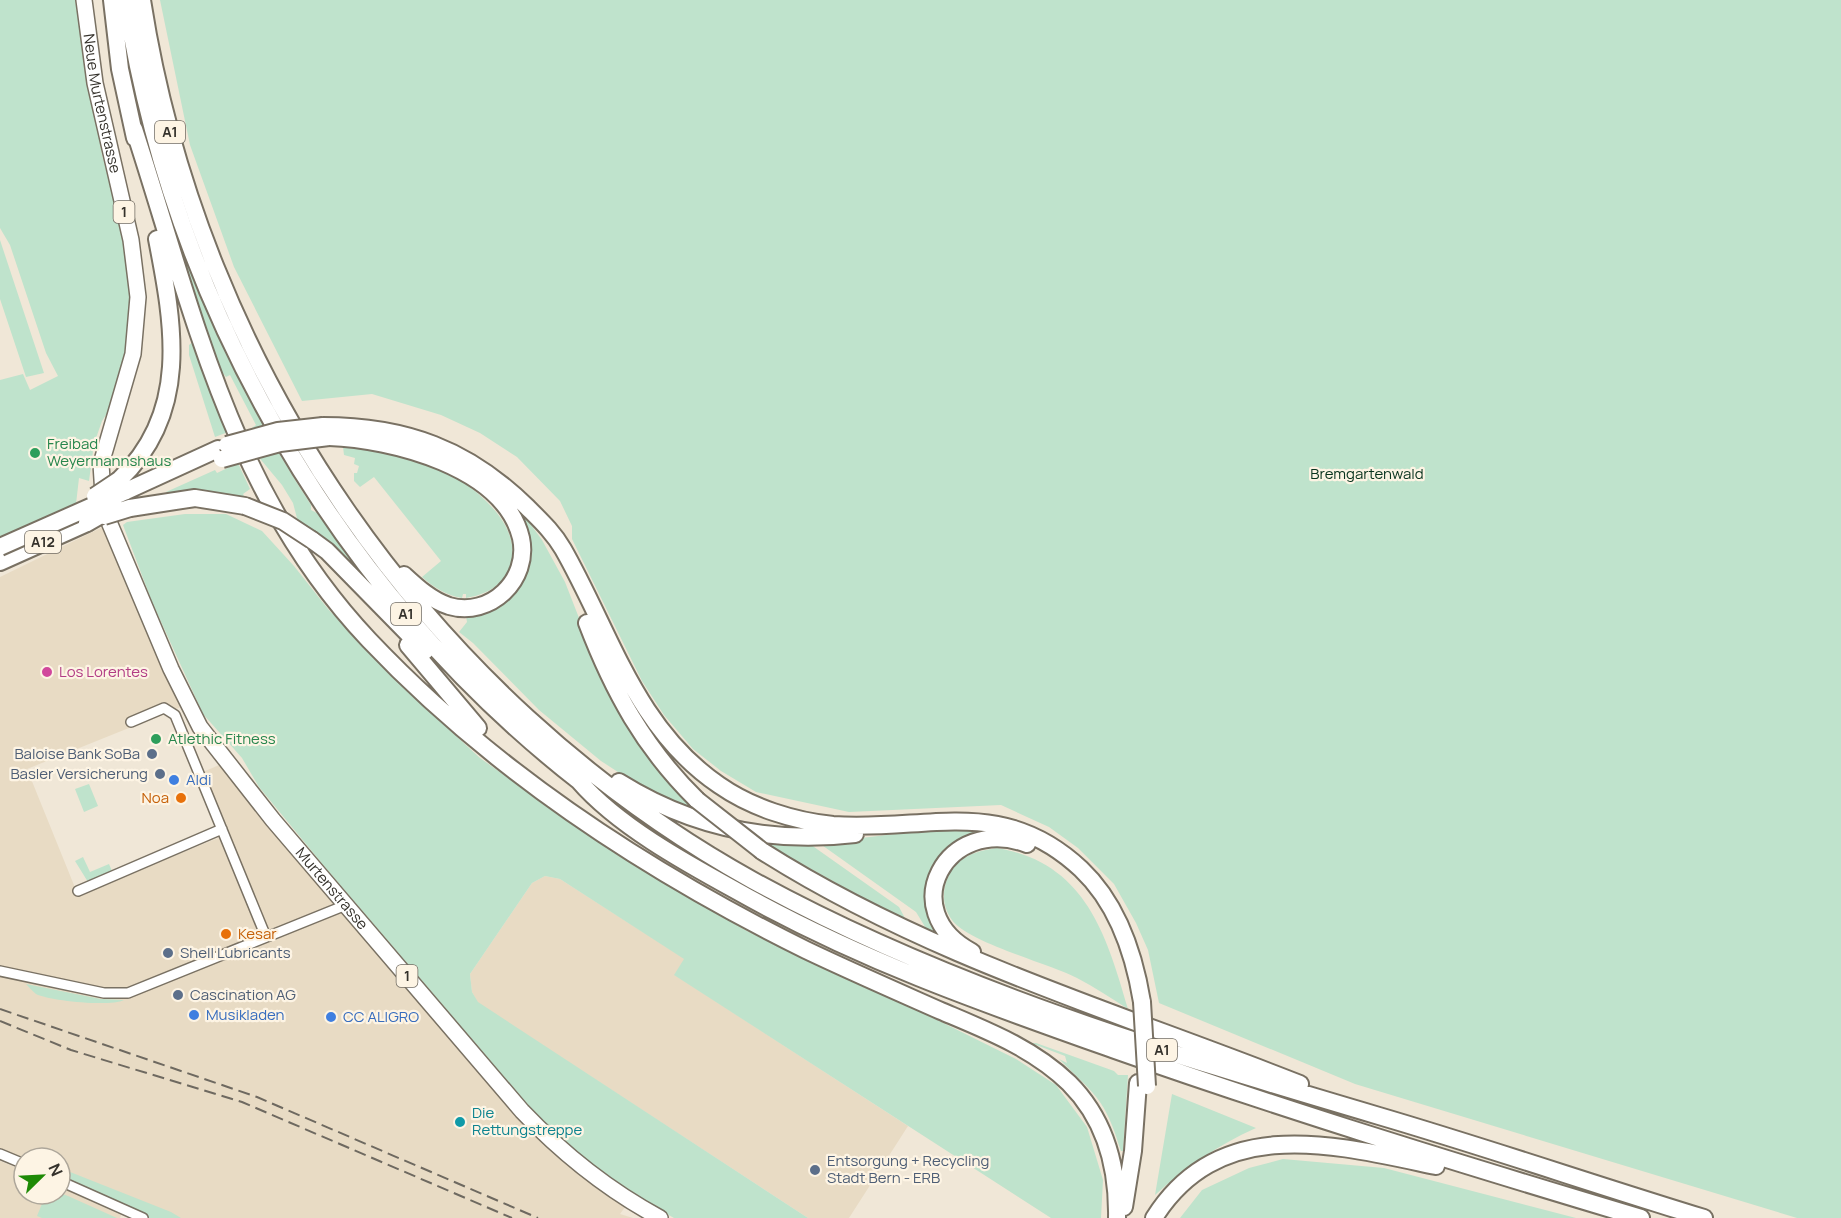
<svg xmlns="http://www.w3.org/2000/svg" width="1841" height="1218" viewBox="0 0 1841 1218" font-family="Manrope,sans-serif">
<rect width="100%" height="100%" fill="#f0e7d7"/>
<path fill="#e8dbc4" d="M 111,523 L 186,705 L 27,769 L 78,895 L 228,834 L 203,772 L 226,762 L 521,1113 L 628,1203 L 620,1214 L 633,1218 L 153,1218 L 60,1175 L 60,1158 L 24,1158 L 0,1148 L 0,577 Z
M 545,876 L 560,879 L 685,959 L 675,975 L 908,1126 L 849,1218 L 808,1218 L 478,1003 L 472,992 L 470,974 L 532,883 Z
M 0,1161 L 24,1171 L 24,1194 L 60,1194 L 60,1187 L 121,1215 L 120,1218 L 0,1218 Z"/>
<path fill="#bfe3cc" d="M 0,0 L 75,0 L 102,155 L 124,232 L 132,299 L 126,363 L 113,404 L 102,421 L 94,444 L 89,481 L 79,478 L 76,504 L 0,539 L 0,380 L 23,374 L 30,390 L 58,376 L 46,353 L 10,245 L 0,228 Z
M 160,0 L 1841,0 L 1841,1218 L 1797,1218 L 1355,1084 L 1159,1003 L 1148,950 L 1136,923 L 1114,884 L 1078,848 L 1049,827 L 1001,805 L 849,812 L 756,792 L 721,771 L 693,749 L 664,715 L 642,681 L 572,539 L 572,526 L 560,501 L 517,457 L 480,433 L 441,415 L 372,394 L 302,401 L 234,267 L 190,145 Z
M 171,221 C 207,321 253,416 311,505 L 311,510 L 317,513 L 359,572 L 298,522 L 293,503 L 282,485 L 241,436 L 256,425 L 230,375 L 226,377 L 209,355 Z
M 0,240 L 44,373 L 26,377 L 0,299 Z
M 193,342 L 228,432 L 215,437 L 189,355 L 189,345 Z
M 356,446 C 378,451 402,453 423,461 C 460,474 529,522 509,569 C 502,586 485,595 466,598 L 466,594 L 463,594 L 462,598 C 449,596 434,588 422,577 L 441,561 L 374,477 L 360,487 L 354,481 L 354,473 L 357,473 L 359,466 L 354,464 L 355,458 L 344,455 L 343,447 L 355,449 Z
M 238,463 L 250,489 L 243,494 L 245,498 L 213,493 L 167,494 L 166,492 L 215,470 L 217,473 Z
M 480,476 L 523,514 L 542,540 L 565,582 L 595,659 L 705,814 L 638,785 L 601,761 L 539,710 L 473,643 L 459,632 L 467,622 L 466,616 L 480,610 L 526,556 Z
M 185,514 L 226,514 L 262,531 L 294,566 L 328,609 L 391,676 L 480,758 L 619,856 L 747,931 L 911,1007 L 1016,1059 L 1056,1085 L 1087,1127 L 1103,1180 L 1101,1218 L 1051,1218 L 674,975 L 684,959 L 560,879 L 545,876 L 532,883 L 470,974 L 472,992 L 478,1002 L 808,1218 L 674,1218 L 641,1199 L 590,1165 L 547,1127 L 324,866 L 259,787 L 242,758 L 203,714 L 152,602 L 123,525 L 127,522 Z
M 89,784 L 98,806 L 84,812 L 75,789 Z
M 954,827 L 1008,832 L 936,869 L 943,939 L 927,930 L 916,912 L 819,843 Z
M 751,837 L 807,842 L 899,907 L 907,922 C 867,901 828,878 788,856 C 776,850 764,845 751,837 Z
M 997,848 C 1085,863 1106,933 1128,1009 C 1111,998 1094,987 1077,978 C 1050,964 967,942 952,920 C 942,906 942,891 948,877 C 957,856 977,851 997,848 Z
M 83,857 L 90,872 L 109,864 L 112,871 L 88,882 L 75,861 Z
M 26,984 L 101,999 L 124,1000 C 110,1007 50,1001 36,994 C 32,991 29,987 26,984 Z
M 1031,1043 L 1036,1043 L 1114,1071 L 1118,1075 L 1128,1075 L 1123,1151 L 1121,1151 C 1105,1098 1096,1096 1059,1059 L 1067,1063 L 1065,1056 Z
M 1172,1094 L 1256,1128 C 1218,1145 1186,1167 1155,1195 Z
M 1283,1159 L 1384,1168 L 1576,1218 L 1180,1218 L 1202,1190 L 1249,1168 Z
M 60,1168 L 171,1212 L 181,1218 L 145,1218 L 60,1178 Z
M 60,1193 L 68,1196 L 117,1218 L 42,1218 L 37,1216 L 46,1194 Z"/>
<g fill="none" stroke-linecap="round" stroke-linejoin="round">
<defs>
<path id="street" d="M 131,722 L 164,708 L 175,715 L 266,937
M 78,891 L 222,829
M 0,971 L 104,993 L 128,993 L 346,905
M 0,1154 L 24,1164
M 60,1181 L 143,1218"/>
<g id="primary">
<path id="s1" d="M 84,0 L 95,83 L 131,240 L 138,297 L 133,354 L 101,464 L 104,510 L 171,669 L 200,727 L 273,820 L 522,1111 C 562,1153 608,1190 660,1218"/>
</g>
<path id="highway" d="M 112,0 L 120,69 L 135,138
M 126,0 C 173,305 335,590 579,781 C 617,825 684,862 735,890 C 859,960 982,1003 1115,1050 C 1288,1111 1464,1165 1641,1218
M 142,0 C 199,368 427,699 752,880 C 948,988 1166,1053 1379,1116 C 1488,1148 1596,1185 1704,1218
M 134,129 C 194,313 231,494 369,640 C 492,770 646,871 806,950 C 850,971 896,991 941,1011 C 986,1030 1033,1048 1069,1083 C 1106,1120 1118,1167 1117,1218
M 323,426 C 405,426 468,449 527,507 C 541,521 553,532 563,549 C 611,633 635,728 719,785 C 752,808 794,821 833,825 C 927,832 1001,794 1081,869 C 1118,904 1134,953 1142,1002
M 329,437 C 391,439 504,467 521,538 C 530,580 490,618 449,606 C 431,600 417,587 404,575
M 119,480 C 190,413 174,326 157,239
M 124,492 L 218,449
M 130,508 L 195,498 L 245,506
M 312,540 L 327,551 L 425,651
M 0,562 L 87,523
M 587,623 C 613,691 644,748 697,800
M 408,645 L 478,728
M 619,782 C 691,827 771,844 855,834
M 762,851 C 929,957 1118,1012 1300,1084
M 972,952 C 894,911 946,814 1027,844
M 1124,1207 L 1133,1151 L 1138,1083
M 1154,1218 C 1220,1113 1336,1145 1436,1166"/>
</defs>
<use href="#street" stroke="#797163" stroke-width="12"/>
<use href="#primary" stroke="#797163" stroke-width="18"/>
<use href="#highway" stroke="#797163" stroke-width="20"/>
<use href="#street" stroke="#fff" stroke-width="9"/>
<use href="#primary" stroke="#fff" stroke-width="15"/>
<use href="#highway" stroke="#fff" stroke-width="16"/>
<path stroke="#6e6960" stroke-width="2" stroke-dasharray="12 6" stroke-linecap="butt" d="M 0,1009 L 257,1097 L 538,1218
M 0,1021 L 71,1050 L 242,1102 L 512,1218"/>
<defs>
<path id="highway-bridge" d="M 227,445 L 278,431 L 323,426
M 222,459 L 280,443 L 329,437
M 95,496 L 119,480
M 245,506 L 283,521 L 312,540
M 104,516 L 130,508
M 87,523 L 115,507
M 0,547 L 124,492
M 697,800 L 762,851
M 1142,1002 L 1147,1086"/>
</defs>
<use href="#highway-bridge" stroke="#797163" stroke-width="20" stroke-linecap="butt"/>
<use href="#highway-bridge" stroke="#fff" stroke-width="16"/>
</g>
<g fill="#2e9e5b" stroke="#fdf4e4" stroke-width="2">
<circle cx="35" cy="453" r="6"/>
<circle cx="156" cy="739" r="6"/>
</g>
<circle fill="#d1479c" stroke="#fdf4e4" stroke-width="2" cx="47" cy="672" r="6"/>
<g fill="#5c6f8a" stroke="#fdf4e4" stroke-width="2">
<circle cx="152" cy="754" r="6"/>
<circle cx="160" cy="774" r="6"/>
<circle cx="168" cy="953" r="6"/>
<circle cx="178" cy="995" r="6"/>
<circle cx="815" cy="1170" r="6"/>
</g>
<g fill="#3f7fe0" stroke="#fdf4e4" stroke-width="2">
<circle cx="174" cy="780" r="6"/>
<circle cx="194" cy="1015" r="6"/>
<circle cx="331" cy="1017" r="6"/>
</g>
<g fill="#e8710a" stroke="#fdf4e4" stroke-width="2">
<circle cx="181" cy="798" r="6"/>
<circle cx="226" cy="934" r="6"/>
</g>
<circle fill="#0f9aa8" stroke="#fdf4e4" stroke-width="2" cx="460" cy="1122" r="6"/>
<g text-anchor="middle" stroke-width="4.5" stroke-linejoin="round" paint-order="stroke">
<g fill="#fdf4e4" stroke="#716c63" stroke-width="1.5">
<rect x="155" y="121" width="30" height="22" rx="4.5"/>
<rect x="113.5" y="201" width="21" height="22" rx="4.5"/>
<rect x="25" y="531" width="36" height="22" rx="4.5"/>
<rect x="391" y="603" width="30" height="22" rx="4.5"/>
<rect x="396.5" y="965" width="21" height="22" rx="4.5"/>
<rect x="1147" y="1039" width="30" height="22" rx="4.5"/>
</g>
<g font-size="14" font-weight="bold" fill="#35322c">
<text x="170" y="137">A1</text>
<text x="124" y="217">1</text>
<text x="43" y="547">A12</text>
<text x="406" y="619">A1</text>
<text x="407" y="981">1</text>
<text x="1162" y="1055">A1</text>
</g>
<g font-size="15" fill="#35322c" stroke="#fdf4e4">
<text dy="5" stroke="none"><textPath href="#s1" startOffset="105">Neue Murtenstrasse</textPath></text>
<text dy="5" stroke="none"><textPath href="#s1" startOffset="966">Murtenstrasse</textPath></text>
</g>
<g font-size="15" fill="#27864d" stroke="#fdf4e4" text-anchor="start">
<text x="47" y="449">Freibad<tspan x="47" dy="17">Weyermannshaus</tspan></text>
<text x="168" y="744">Atlethic Fitness</text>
</g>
<g font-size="15" fill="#09341e" stroke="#fdf4e4">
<text x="1367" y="479">Bremgartenwald</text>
</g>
<g font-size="15" fill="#b23c85" stroke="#fdf4e4" text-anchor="start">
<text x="59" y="677">Los Lorentes</text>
</g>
<g font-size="15" fill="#4e5e75" stroke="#fdf4e4" text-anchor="start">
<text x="140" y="759" text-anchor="end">Baloise Bank SoBa</text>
<text x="148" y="779" text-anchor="end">Basler Versicherung</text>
<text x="180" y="958">Shell Lubricants</text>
<text x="190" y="1000">Cascination AG</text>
<text x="827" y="1166">Entsorgung + Recycling<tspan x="827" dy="17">Stadt Bern - ERB</tspan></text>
</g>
<g font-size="15" fill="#366cbe" stroke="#fdf4e4" text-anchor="start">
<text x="186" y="785">Aldi</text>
<text x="206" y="1020">Musikladen</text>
<text x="343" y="1022">CC ALIGRO</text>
</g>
<g font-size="15" fill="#c56008" stroke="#fdf4e4" text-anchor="end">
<text x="169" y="803">Noa</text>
<text x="238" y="939" text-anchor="start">Kesar</text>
</g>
<g font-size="15" fill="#0d838f" stroke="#fdf4e4" text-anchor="start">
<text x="472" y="1118">Die<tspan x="472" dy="17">Rettungstreppe</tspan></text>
</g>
</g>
<g transform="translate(42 1176) rotate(66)"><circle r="28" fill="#fdf4e4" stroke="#ada69a" stroke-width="1.5"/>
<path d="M0-4.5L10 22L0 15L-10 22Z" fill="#1e8a05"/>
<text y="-9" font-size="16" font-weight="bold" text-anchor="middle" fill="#35322c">N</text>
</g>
</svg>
